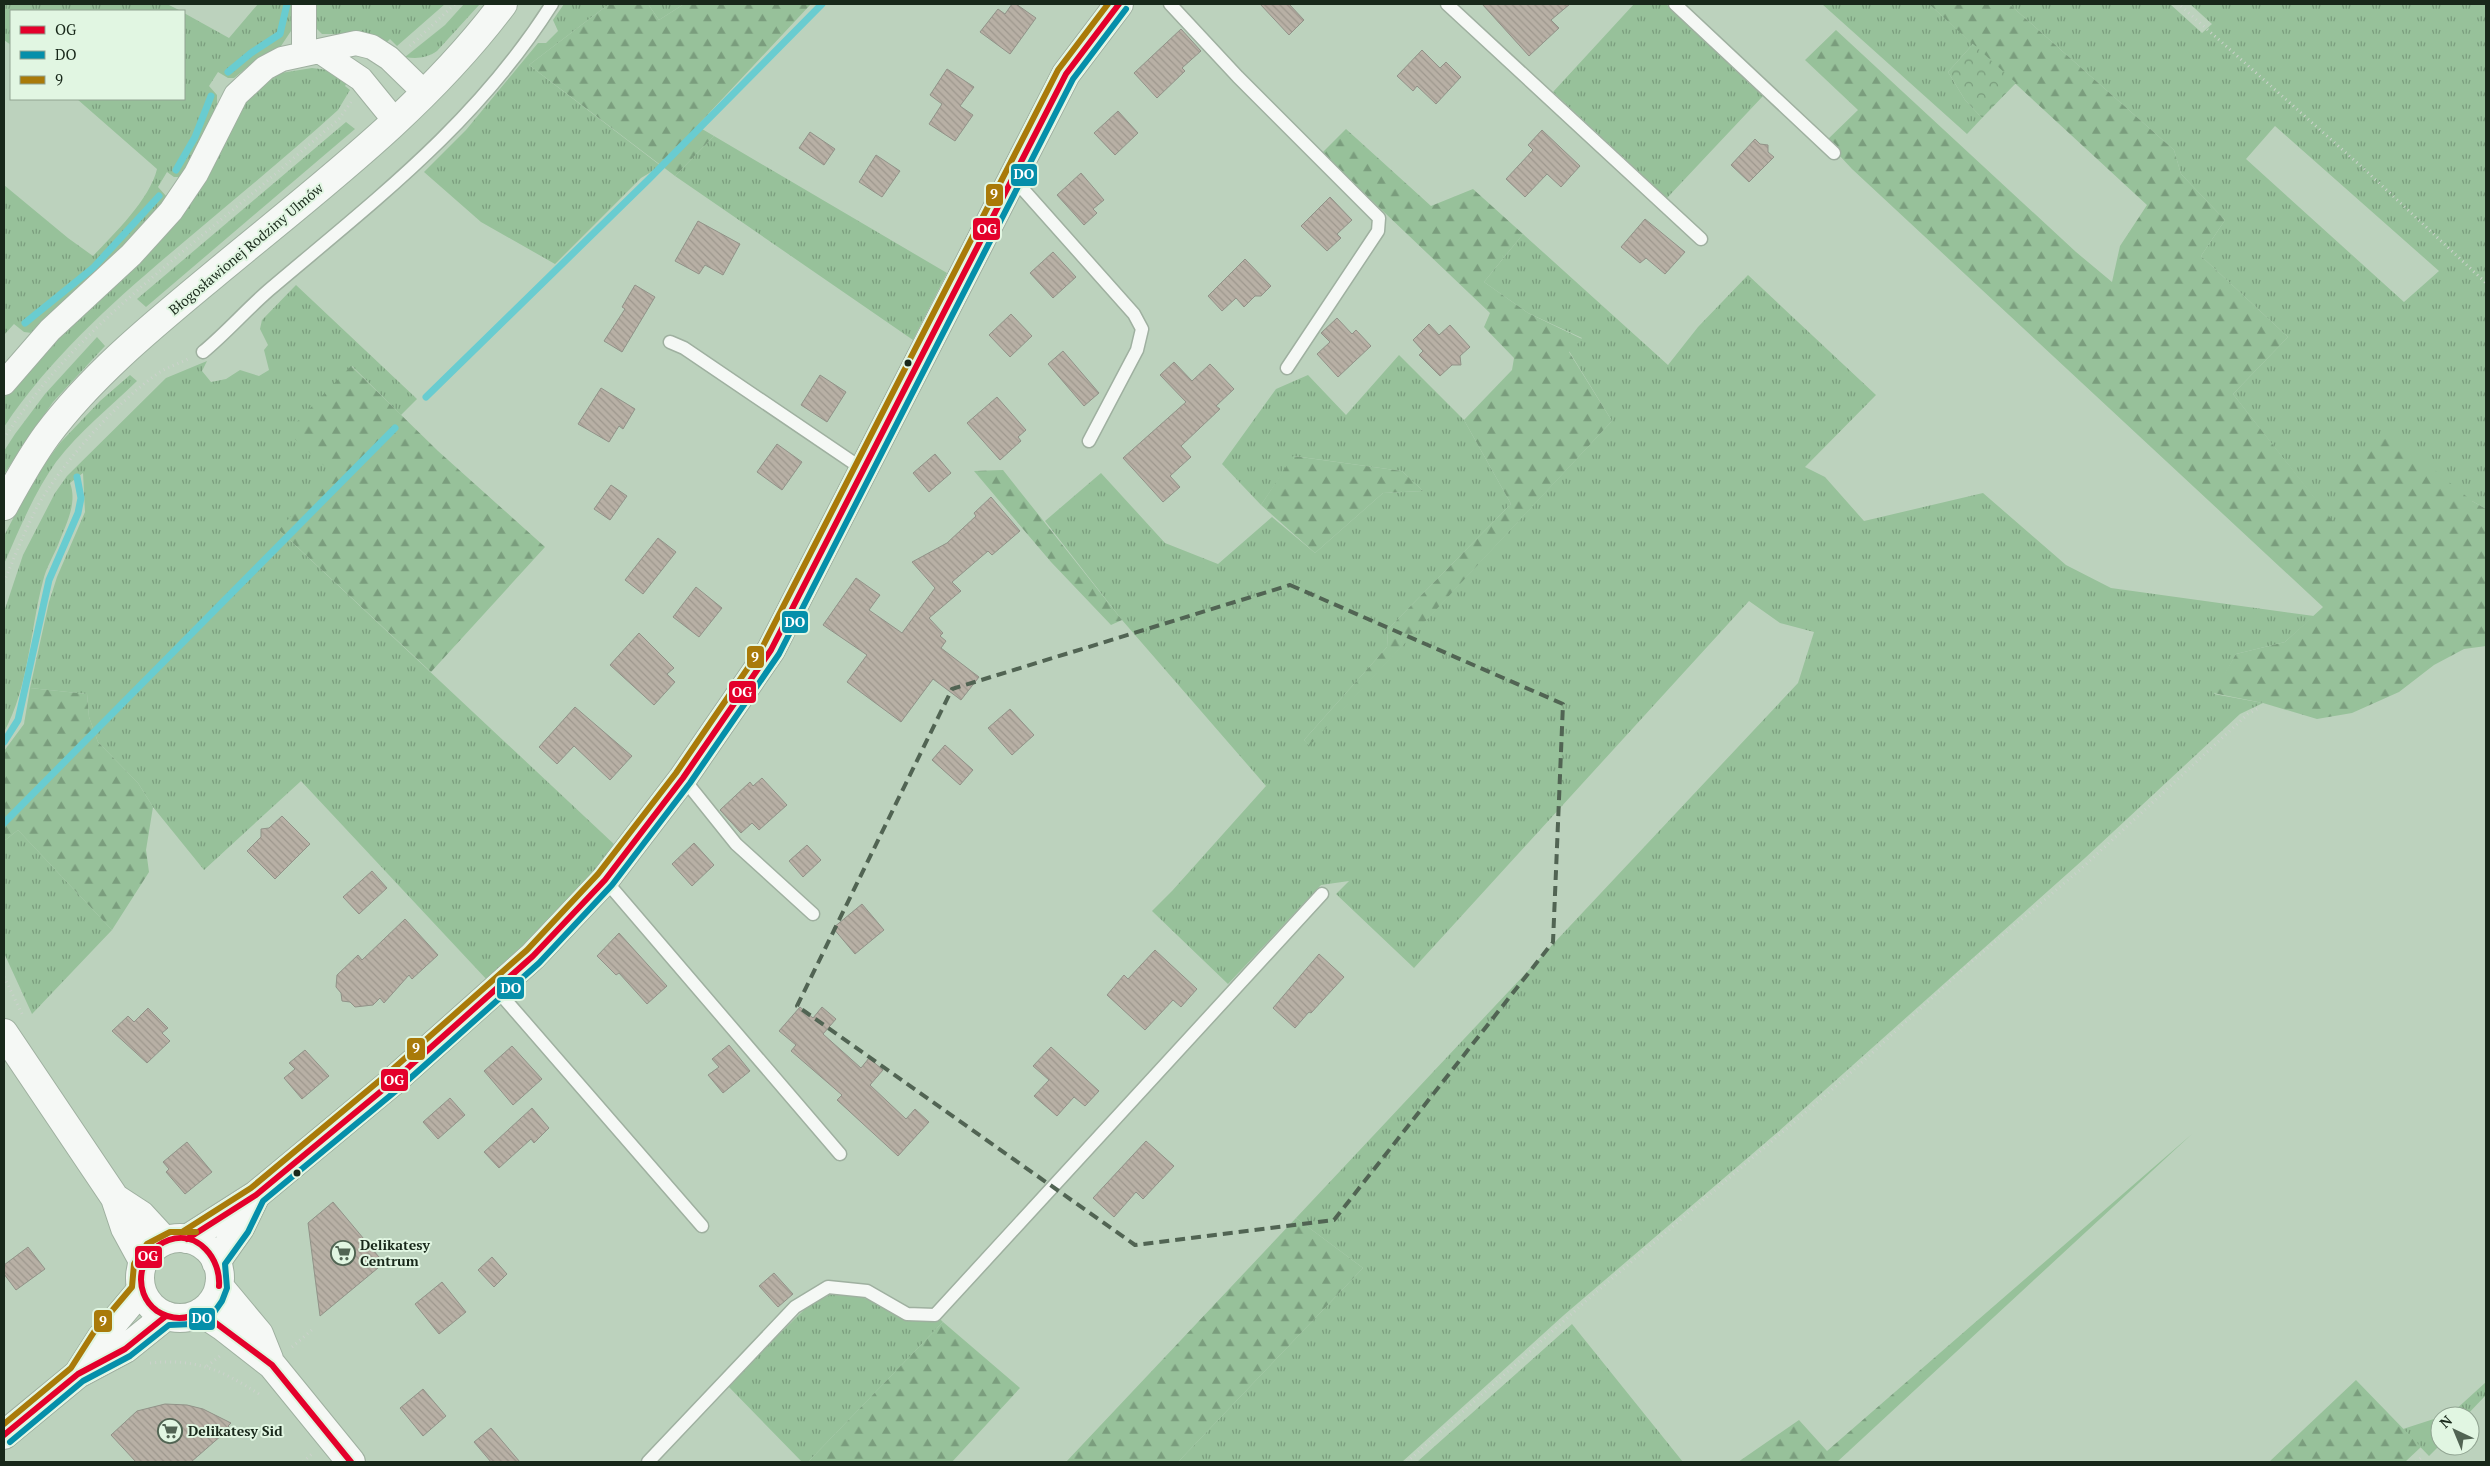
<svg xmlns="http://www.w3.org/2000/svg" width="2490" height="1466" viewBox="0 0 2490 1466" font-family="'PT Serif',serif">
<defs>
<pattern id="grass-tufts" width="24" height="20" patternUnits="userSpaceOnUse" patternTransform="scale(1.25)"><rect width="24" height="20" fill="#97c19a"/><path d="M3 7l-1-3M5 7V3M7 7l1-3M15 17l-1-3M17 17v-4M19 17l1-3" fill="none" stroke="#7a9d7d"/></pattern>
<pattern id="forest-firs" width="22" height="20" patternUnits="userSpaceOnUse" patternTransform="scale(1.25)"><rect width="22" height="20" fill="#97c19a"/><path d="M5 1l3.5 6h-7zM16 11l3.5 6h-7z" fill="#7a9d7d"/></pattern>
<pattern id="park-crowns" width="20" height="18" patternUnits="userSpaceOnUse" patternTransform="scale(1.25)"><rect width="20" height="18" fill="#97c19a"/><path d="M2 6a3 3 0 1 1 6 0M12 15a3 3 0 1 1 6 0" fill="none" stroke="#7a9d7d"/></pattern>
<pattern id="building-back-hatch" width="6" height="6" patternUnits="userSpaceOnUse" patternTransform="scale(1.25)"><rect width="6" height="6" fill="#b8b0a5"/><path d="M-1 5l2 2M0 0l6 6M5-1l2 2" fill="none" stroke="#9d978d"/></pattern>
</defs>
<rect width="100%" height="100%" fill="#bcd2bd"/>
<path fill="url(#grass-tufts)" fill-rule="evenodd" d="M 4,4 L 167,4 L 181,11 L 11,11 L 11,45 L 4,40 Z
M 258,4 L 295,4 L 293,28 L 281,46 L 256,60 L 234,78 L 228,78 L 218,72 L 209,86 L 217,95 L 217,105 L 189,165 L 181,177 L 174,177 L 167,172 L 158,187 L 167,197 L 150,221 L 32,333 L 24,332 L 14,324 L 4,335 L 4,185 L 68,238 L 93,256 C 114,234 150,199 157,169 L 77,99 L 184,99 L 184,13 L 229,38 Z
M 314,4 L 445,4 L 397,46 L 390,39 L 385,44 L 344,34 L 322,34 L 314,26 Z
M 464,4 L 480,4 L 437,51 C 427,58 417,59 405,57 L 445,25 Z
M 564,4 L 609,4 L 529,65 L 661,166 L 641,178 L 555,264 L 481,222 L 424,172 L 466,130 L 538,43 L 546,43 L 558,31 L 553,20 Z
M 648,4 L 684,4 L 659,20 Z
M 1634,4 L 1666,4 L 1763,96 L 1667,198 L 1553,92 Z
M 1822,4 L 1929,4 L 1973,44 L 1948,72 L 1965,100 L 1982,118 L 1967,134 Z
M 2009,4 L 2170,4 L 2202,33 L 2212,24 L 2190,4 L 2486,4 L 2486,509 L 2472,501 L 2340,531 L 2233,394 L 2288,337 L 2201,256 L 2225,220 L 2181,174 L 2174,150 ZM 2275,126 L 2439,271 L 2404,302 L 2246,159 Z
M 312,68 L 328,70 L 349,79 L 345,86 L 350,90 L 338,110 C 298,146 258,180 217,214 C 140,279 60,343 4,427 L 4,398 L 22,375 L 197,191 L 247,100 L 261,86 L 281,73 Z
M 346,122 L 355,129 L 146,307 L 137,299 Z
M 714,136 L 947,273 L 913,340 L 675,176 Z
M 1523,234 L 1668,365 L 1698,327 L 1748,275 L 1876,395 L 1805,467 L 1825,477 L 1864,521 L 1983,493 L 2066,565 L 2111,588 L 2314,616 L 2285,642 L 2236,654 L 2214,694 L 2263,703 L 2240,714 L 2085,858 L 1779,1131 L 1564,1315 L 1402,1462 L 1178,1462 L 1363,1268 L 1296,1218 L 1798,683 L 1814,632 L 1780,623 L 1749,601 L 1414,968 L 1336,894 L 1349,881 L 1321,885 L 1228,984 L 1152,911 L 1172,891 L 1266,786 L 1122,620 L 1045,521 L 1101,473 L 1165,543 L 1218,564 L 1272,517 L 1315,553 L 1383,493 L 1423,491 L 1402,471 L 1294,456 L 1261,505 L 1222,464 L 1276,389 L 1308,375 L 1346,415 L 1399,355 L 1464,420 L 1511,504 L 1388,629 L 1387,647 L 1304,740 L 1309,745 L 1612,421 L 1569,351 L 1582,338 L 1528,313 L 1484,282 Z
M 296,285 L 417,399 L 401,415 L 352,366 L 331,471 L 280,531 L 616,846 L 551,921 L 488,981 L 301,781 L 204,870 L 153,807 L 138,783 L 98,742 L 89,717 L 87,694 L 30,688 L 49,602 L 57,577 L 85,512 L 83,473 L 70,483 C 78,504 65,526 58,545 C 53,557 46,568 43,581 C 30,630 29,687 4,732 L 4,612 L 23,555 L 55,493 L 67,476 L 166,378 L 207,361 L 202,371 L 211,382 L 226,379 L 240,370 L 259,376 L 269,370 L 264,350 L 268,345 L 260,329 L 262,320 Z
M 97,337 L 105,346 L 53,402 L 4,474 L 4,451 L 15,434 L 45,394 Z
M 130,375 L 137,381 C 110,407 79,432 56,462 C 34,493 19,530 4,564 L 4,536 L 34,478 L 60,443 L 100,401 Z
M 18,830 L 112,930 L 32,1014 L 4,953 L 4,841 Z
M 833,1293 C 843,1294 854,1295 864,1298 C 894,1308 903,1328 940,1319 L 943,1322 L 808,1462 L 802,1462 L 727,1385 L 807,1307 Z
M 1572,1324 L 1683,1462 L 1417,1462 Z
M 2486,1382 L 2486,1395 L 2466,1416 L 2442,1416 L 2453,1412 Z
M 2440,1417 L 2440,1445 L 2429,1456 L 2403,1429 Z"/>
<path fill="url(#forest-firs)" d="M 609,4 L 648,4 L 659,20 L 684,4 L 811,4 L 697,126 L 714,136 L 675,176 L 529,65 Z
M 1929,4 L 2009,4 L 2174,150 L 2181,174 L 2225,220 L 2201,256 L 2288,337 L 2233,394 L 2340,530 L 2336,481 L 2386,430 L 2472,501 L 2486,509 L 2486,646 L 2464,649 L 2434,665 L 2399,692 L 2352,713 L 2317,719 L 2263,703 L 2213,693 L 2236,654 L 2285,642 L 2323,607 L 1852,169 L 1826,141 L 1858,110 L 1805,60 L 1836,30 L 2076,252 L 2112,282 L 2120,246 L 2147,205 Z
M 1346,129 L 1431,206 L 1473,189 L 1523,234 L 1484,282 L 1528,313 L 1582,339 L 1569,352 L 1612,421 L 1309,746 L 1304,740 L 1387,647 L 1388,629 L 1511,504 L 1464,420 L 1512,370 L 1514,358 L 1484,327 L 1490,313 L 1322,153 Z
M 351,366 L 438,451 L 545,547 L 431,672 L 279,530 L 330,471 L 287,432 Z
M 1293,456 L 1402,471 L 1423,491 L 1383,493 L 1315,553 L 1261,505 Z
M 1003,470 L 1122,620 L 1111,625 L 1051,562 L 974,471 Z
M 30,688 L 87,694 L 89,717 L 98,742 L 138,783 L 153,807 L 146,850 L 149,872 L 112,930 L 18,830 L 4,841 L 4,751 L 24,724 Z
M 2192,1134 L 1837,1462 L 1738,1462 L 1799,1420 L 1827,1451 Z
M 1296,1218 L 1363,1268 L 1178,1462 L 1066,1462 Z
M 943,1322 L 1020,1388 L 952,1462 L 808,1462 Z
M 2356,1380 L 2421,1447 L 2405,1462 L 2269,1462 Z"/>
<path fill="url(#park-crowns)" d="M 1973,44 L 2016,83 L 1982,118 L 1965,100 L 1948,72 Z"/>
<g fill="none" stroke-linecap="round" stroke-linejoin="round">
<path stroke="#69ccd0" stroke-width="7" d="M 228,72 L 251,53 L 280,34 L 287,4
M 176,170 L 195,137 L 211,96
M 25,323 L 93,268 L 159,196
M 426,397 L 648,180 L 822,4
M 4,742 L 18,720 L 49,580 L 78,513 L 81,498 L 77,477
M 4,823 L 395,428"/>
</g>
<path fill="url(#building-back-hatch)" stroke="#919288" d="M 1012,4 L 1016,4 L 1036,18 L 1010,54 L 980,32 L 998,9 L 1005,14 Z
M 1260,4 L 1289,4 L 1304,20 L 1289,35 Z
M 1482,4 L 1570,4 L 1551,20 L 1559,28 L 1529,56 Z
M 1181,29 L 1201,51 L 1182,68 L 1185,71 L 1157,98 L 1134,73 Z
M 1422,50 L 1440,68 L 1446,62 L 1461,77 L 1436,104 L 1417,86 L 1413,91 L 1397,76 Z
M 947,69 L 974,87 L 960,106 L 973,115 L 955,141 L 929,124 L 942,104 L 930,95 Z
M 1118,111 L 1138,133 L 1115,155 L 1094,133 Z
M 1542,130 L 1580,166 L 1561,187 L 1547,174 L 1525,197 L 1506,179 L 1533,150 L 1528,145 Z
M 810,132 L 835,149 L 824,165 L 799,148 Z
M 1755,139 L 1760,144 L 1768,145 L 1768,152 L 1774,157 L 1749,182 L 1731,165 Z
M 876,155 L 900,171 L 882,197 L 859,182 Z
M 1081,173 L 1104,200 L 1093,209 L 1097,213 L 1084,225 L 1057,195 Z
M 1330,197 L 1352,220 L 1337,234 L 1341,238 L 1327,251 L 1301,226 Z
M 1645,219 L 1685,252 L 1665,274 L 1646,258 L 1640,263 L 1621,247 Z
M 698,221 L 740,244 L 723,275 L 705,265 L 699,274 L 675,261 Z
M 1053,252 L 1076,277 L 1053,298 L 1030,273 Z
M 1245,259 L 1271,286 L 1261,296 L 1255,296 L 1244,307 L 1236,298 L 1222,311 L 1208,296 Z
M 635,285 L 655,297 L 622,352 L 604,341 L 625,309 L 622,307 Z
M 1011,314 L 1032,336 L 1010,357 L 989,335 Z
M 1337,318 L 1352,334 L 1356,330 L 1371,346 L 1338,377 L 1317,354 L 1330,342 L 1321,333 Z
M 1429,324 L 1439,335 L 1450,325 L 1470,347 L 1460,356 L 1461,365 L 1452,365 L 1440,376 L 1419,355 L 1423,351 L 1413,340 Z
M 1063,351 L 1099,393 L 1084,406 L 1048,364 Z
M 1174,362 L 1192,381 L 1210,364 L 1234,389 L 1216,406 L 1220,409 L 1181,446 L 1191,457 L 1170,476 L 1180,487 L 1163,502 L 1123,458 L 1186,402 L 1160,375 Z
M 820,375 L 846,392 L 827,422 L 801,405 Z
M 601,388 L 635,409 L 623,429 L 619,426 L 609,442 L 578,424 Z
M 997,397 L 1026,430 L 1018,437 L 1021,441 L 1000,460 L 967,423 Z
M 777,444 L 802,462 L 782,490 L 757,472 Z
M 935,454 L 951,473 L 929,492 L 913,473 Z
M 611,485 L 627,496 L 610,520 L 594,509 Z
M 991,497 L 1020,531 L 992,555 L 988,551 L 952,582 L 961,591 L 929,618 L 943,633 L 940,636 L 946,641 L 941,648 L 979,677 L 961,700 L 933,679 L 901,722 L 847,682 L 867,655 L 823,625 L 856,578 L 880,595 L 869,610 L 902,633 L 935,588 L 912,562 L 947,543 L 976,516 L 974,513 Z
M 658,538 L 676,552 L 643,594 L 625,580 Z
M 696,587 L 722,608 L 699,637 L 673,617 Z
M 639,633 L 674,668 L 667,674 L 675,682 L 654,705 L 610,665 Z
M 575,707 L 632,756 L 610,780 L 574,746 L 557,764 L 539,747 Z
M 1010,709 L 1034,735 L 1012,755 L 988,728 Z
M 945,745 L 973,770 L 960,785 L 932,760 Z
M 762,778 L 787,805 L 759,830 L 752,823 L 741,833 L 720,810 L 750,782 L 753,786 Z
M 282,816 L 310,844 L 275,879 L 247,851 L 261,837 L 261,829 L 269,828 Z
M 694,843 L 714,865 L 692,886 L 672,864 Z
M 807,845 L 821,860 L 803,877 L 789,861 Z
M 372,871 L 387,888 L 359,914 L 343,897 Z
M 862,904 L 884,930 L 855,954 L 833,928 Z
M 405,919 L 438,955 L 412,979 L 409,975 L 384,1003 L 380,998 L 373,1005 L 355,1007 L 350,1002 L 342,1001 L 341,993 L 336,987 L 337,975 L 358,955 L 362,960 Z
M 619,933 L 667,986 L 647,1004 L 619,973 L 616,975 L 597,956 Z
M 1155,950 L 1197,989 L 1181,1007 L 1173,1000 L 1145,1030 L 1107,995 L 1124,975 L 1128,979 Z
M 1319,954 L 1344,977 L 1311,1013 L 1309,1012 L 1295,1028 L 1273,1008 Z
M 800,1007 L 813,1018 L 822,1007 L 836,1019 L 823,1034 L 861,1068 L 869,1058 L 883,1070 L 870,1085 L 906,1119 L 915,1109 L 929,1122 L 898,1156 L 837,1100 L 842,1095 L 791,1051 L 796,1045 L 779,1031 Z
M 148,1008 L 168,1028 L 162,1033 L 170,1041 L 147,1063 L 112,1031 L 128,1016 L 134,1022 Z
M 729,1045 L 750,1071 L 723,1093 L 708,1075 L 719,1067 L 712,1059 Z
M 512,1046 L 542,1079 L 513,1105 L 484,1071 Z
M 1051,1047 L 1099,1091 L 1085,1106 L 1074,1097 L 1057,1116 L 1034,1096 L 1049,1080 L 1033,1066 Z
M 305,1050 L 329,1076 L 302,1099 L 284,1078 L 295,1069 L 289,1063 Z
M 450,1098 L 465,1115 L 438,1139 L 423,1122 Z
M 532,1108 L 549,1128 L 534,1143 L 531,1139 L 499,1168 L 484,1152 Z
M 1146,1141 L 1174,1166 L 1143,1199 L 1136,1192 L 1114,1217 L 1093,1198 Z
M 187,1142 L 212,1172 L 185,1194 L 166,1172 L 169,1169 L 163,1162 Z
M 333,1202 L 384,1263 L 320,1316 L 308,1223 Z
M 28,1247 L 45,1269 L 16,1290 L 4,1274 L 4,1265 Z
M 492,1257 L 507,1274 L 494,1287 L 478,1270 Z
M 774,1273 L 793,1294 L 778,1307 L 759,1286 Z
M 442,1282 L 466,1312 L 439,1334 L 415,1304 Z
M 423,1389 L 446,1416 L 423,1436 L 400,1408 Z
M 165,1404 L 187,1405 L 203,1409 L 231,1423 L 228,1426 L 230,1428 L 191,1462 L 136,1462 L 111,1435 L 137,1411 Z
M 491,1428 L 520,1462 L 491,1462 L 474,1442 Z"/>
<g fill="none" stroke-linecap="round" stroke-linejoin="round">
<defs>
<path id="service" d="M 1170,4 L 1238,77 L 1379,218 L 1378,231 L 1287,368
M 1447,4 L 1701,239
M 1675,4 L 1834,153
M 1013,178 L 1134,314 L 1142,329 L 1137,350 L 1089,441
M 670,342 L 684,348 L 864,470
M 203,352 C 226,333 246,310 269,290 C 375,200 476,124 552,4
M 683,778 L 736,844 L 813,914
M 605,880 L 840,1154
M 496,989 L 702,1226
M 648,1462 L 795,1307 L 828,1287 L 867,1291 L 907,1314 L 935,1315 L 1322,894"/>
<path id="minor" d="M 304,4 L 304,54
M 321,52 L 361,79 L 396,122
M 4,383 L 50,330 L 131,255 L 171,211 L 196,174 L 236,95 L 265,68 L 282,59 L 356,43 L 372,47 L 389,58 L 426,94"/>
<path id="tertiary" d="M 187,1239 L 256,1195 L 391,1083 L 533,956 L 605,880 L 683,778 L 771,650 L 1066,74 L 1119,4
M 216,1262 L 240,1228 L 256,1195
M 78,1374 L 101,1338 L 141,1290
M 4,1435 L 78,1374 L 125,1349 L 166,1316"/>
<path id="secondary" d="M 4,506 C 17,482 31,457 47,435 C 95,371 161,319 222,268 C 321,186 426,107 503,4
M 4,1033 L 115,1198 L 125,1228 L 143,1261
M 115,1198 L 141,1215 L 165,1241
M140 1278a40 40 0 1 1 80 0a40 40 0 1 1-80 0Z
M 219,1286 L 259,1334 L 269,1359
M 201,1312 L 222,1326 L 272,1365 L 351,1462"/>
</defs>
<use href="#service" stroke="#9fb0a0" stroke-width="15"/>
<use href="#minor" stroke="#9fb0a0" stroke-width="26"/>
<use href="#tertiary" stroke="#9fb0a0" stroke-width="30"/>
<use href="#secondary" stroke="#9fb0a0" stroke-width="30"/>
<path stroke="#cbd2cb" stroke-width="3" stroke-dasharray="1 4" stroke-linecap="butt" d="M 2181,6 L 2363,168 L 2486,283
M 410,46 L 455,4
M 4,439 C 57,354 136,291 212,227 C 255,192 297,155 339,119 L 351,102
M 4,582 C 14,558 24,533 36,509 C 59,466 117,402 157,374 C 167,367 178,364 188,359
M 4,977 L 22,1014
M 292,1347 L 313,1329
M 150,1363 C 195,1358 222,1370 259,1394
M 207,1366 L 220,1356
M 303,1462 L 312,1454
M 1407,1462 L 1586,1301 L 1835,1087 L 1970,963 L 2082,868 L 2248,714 L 2259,708
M 2416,1462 L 2422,1457"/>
<use href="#service" stroke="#f5f8f5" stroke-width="12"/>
<use href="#minor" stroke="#f5f8f5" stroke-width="24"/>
<use href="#tertiary" stroke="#f5f8f5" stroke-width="28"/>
<use href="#secondary" stroke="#f5f8f5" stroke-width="28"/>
<defs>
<path id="bus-1" d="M 187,1239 L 256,1195 L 391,1083 L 533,956 L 605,880 L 683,778 L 771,650 L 1066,74 L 1119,4
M 201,1312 C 186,1320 171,1320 157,1311 C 131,1292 138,1251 169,1240 C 198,1230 221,1259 219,1286
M 201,1312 L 272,1365 L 351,1462
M 4,1435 L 78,1374 L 125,1349 L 166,1316"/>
<path id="bus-2" d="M 10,1442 L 83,1381 L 130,1356 L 169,1325 L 193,1324 L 215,1311 L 222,1301 L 227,1288 L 225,1264 L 248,1232 L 263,1201 L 397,1090 L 539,963 L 612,885 L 690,783 L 779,654 L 1073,79 L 1126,9"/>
<path id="bus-3" d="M 182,1232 L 251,1188 L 385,1076 L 527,950 L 598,874 L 676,773 L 763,646 L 1058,70 L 1108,4
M 4,1424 L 71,1368 L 94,1332 L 132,1287 L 134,1264 L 147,1244 L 170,1232 L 196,1232"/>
</defs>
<use href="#bus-1" stroke="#e1f6e2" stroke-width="10"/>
<use href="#bus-2" stroke="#e1f6e2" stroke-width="10"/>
<use href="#bus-3" stroke="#e1f6e2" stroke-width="10"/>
<use href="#bus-1" stroke="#e4002b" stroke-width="6"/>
<use href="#bus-2" stroke="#058faa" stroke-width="6"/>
<use href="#bus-3" stroke="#a97a09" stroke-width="6"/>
</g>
<path fill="none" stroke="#516453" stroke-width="4" stroke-dasharray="10 6" stroke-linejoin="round" d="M 1290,585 L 1563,704 L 1553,942 L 1334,1220 L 1135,1245 L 797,1006 L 952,689 Z"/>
<defs>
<symbol id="supermarket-ring" viewBox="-11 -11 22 22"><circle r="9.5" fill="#e1f6e2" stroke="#516453" stroke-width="1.5"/><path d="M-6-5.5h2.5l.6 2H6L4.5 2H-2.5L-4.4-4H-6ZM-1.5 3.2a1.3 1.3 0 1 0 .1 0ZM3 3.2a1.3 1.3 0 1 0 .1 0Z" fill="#516453"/></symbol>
</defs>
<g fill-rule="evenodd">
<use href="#supermarket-ring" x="329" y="1239" width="28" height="28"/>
<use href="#supermarket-ring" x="156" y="1417" width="28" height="28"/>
</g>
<g fill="#18281a" stroke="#e1f6e2" stroke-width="2">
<circle cx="908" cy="363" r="4.5"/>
<circle cx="297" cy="1173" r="4.5"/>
</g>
<g text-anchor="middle" stroke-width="4" stroke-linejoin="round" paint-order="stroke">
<g font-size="14" fill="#18281a" stroke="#e1f6e2">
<text transform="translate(246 249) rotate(-40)" y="5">Błogosławionej Rodziny Ulmów</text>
</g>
<g font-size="14" font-weight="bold" fill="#18281a" stroke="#e1f6e2" text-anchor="start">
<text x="360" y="1250">Delikatesy<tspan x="360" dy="16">Centrum</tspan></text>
<text x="188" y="1436">Delikatesy Sid</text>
</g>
</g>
<g stroke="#e1f6e2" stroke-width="2">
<rect x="1010" y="163" width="28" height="24" rx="5" fill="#058faa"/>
<rect x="985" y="183" width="19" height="24" rx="5" fill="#a97a09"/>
<rect x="972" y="217" width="29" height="24" rx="5" fill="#e4002b"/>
<rect x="781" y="610" width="28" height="24" rx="5" fill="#058faa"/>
<rect x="746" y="645" width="19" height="24" rx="5" fill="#a97a09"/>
<rect x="728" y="680" width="29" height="24" rx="5" fill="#e4002b"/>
<rect x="496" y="976" width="29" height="24" rx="5" fill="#058faa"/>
<rect x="406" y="1037" width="20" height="24" rx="5" fill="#a97a09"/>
<rect x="380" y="1068" width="29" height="24" rx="5" fill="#e4002b"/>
<rect x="134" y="1245" width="29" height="24" rx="5" fill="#e4002b"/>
<rect x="188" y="1307" width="28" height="24" rx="5" fill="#058faa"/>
<rect x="93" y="1309" width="20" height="24" rx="5" fill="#a97a09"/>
</g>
<g font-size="14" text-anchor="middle" font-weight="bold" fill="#fff">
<text x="1024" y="179">DO</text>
<text x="994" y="199">9</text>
<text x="987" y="234">OG</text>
<text x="795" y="627">DO</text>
<text x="755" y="662">9</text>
<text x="742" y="697">OG</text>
<text x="511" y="993">DO</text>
<text x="416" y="1053">9</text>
<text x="394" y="1085">OG</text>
<text x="148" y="1261">OG</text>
<text x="202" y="1323">DO</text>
<text x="103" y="1326">9</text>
</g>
<rect width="2490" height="1466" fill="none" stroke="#18281a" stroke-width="10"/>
<rect x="10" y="10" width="175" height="90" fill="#e1f6e2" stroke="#91a492"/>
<rect x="20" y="26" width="25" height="8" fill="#e4002b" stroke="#91a492"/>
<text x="55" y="35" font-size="15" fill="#18281a">OG</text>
<rect x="20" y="51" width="25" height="8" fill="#058faa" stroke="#91a492"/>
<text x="55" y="60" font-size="15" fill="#18281a">DO</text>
<rect x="20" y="76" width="25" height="8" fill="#a97a09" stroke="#91a492"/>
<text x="55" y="85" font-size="15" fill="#18281a">9</text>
<g transform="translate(2455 1431) rotate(316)"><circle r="24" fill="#e1f6e2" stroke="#91a492"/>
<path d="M0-4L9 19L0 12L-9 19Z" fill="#516453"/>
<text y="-8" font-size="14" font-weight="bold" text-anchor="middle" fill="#18281a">N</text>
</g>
</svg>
